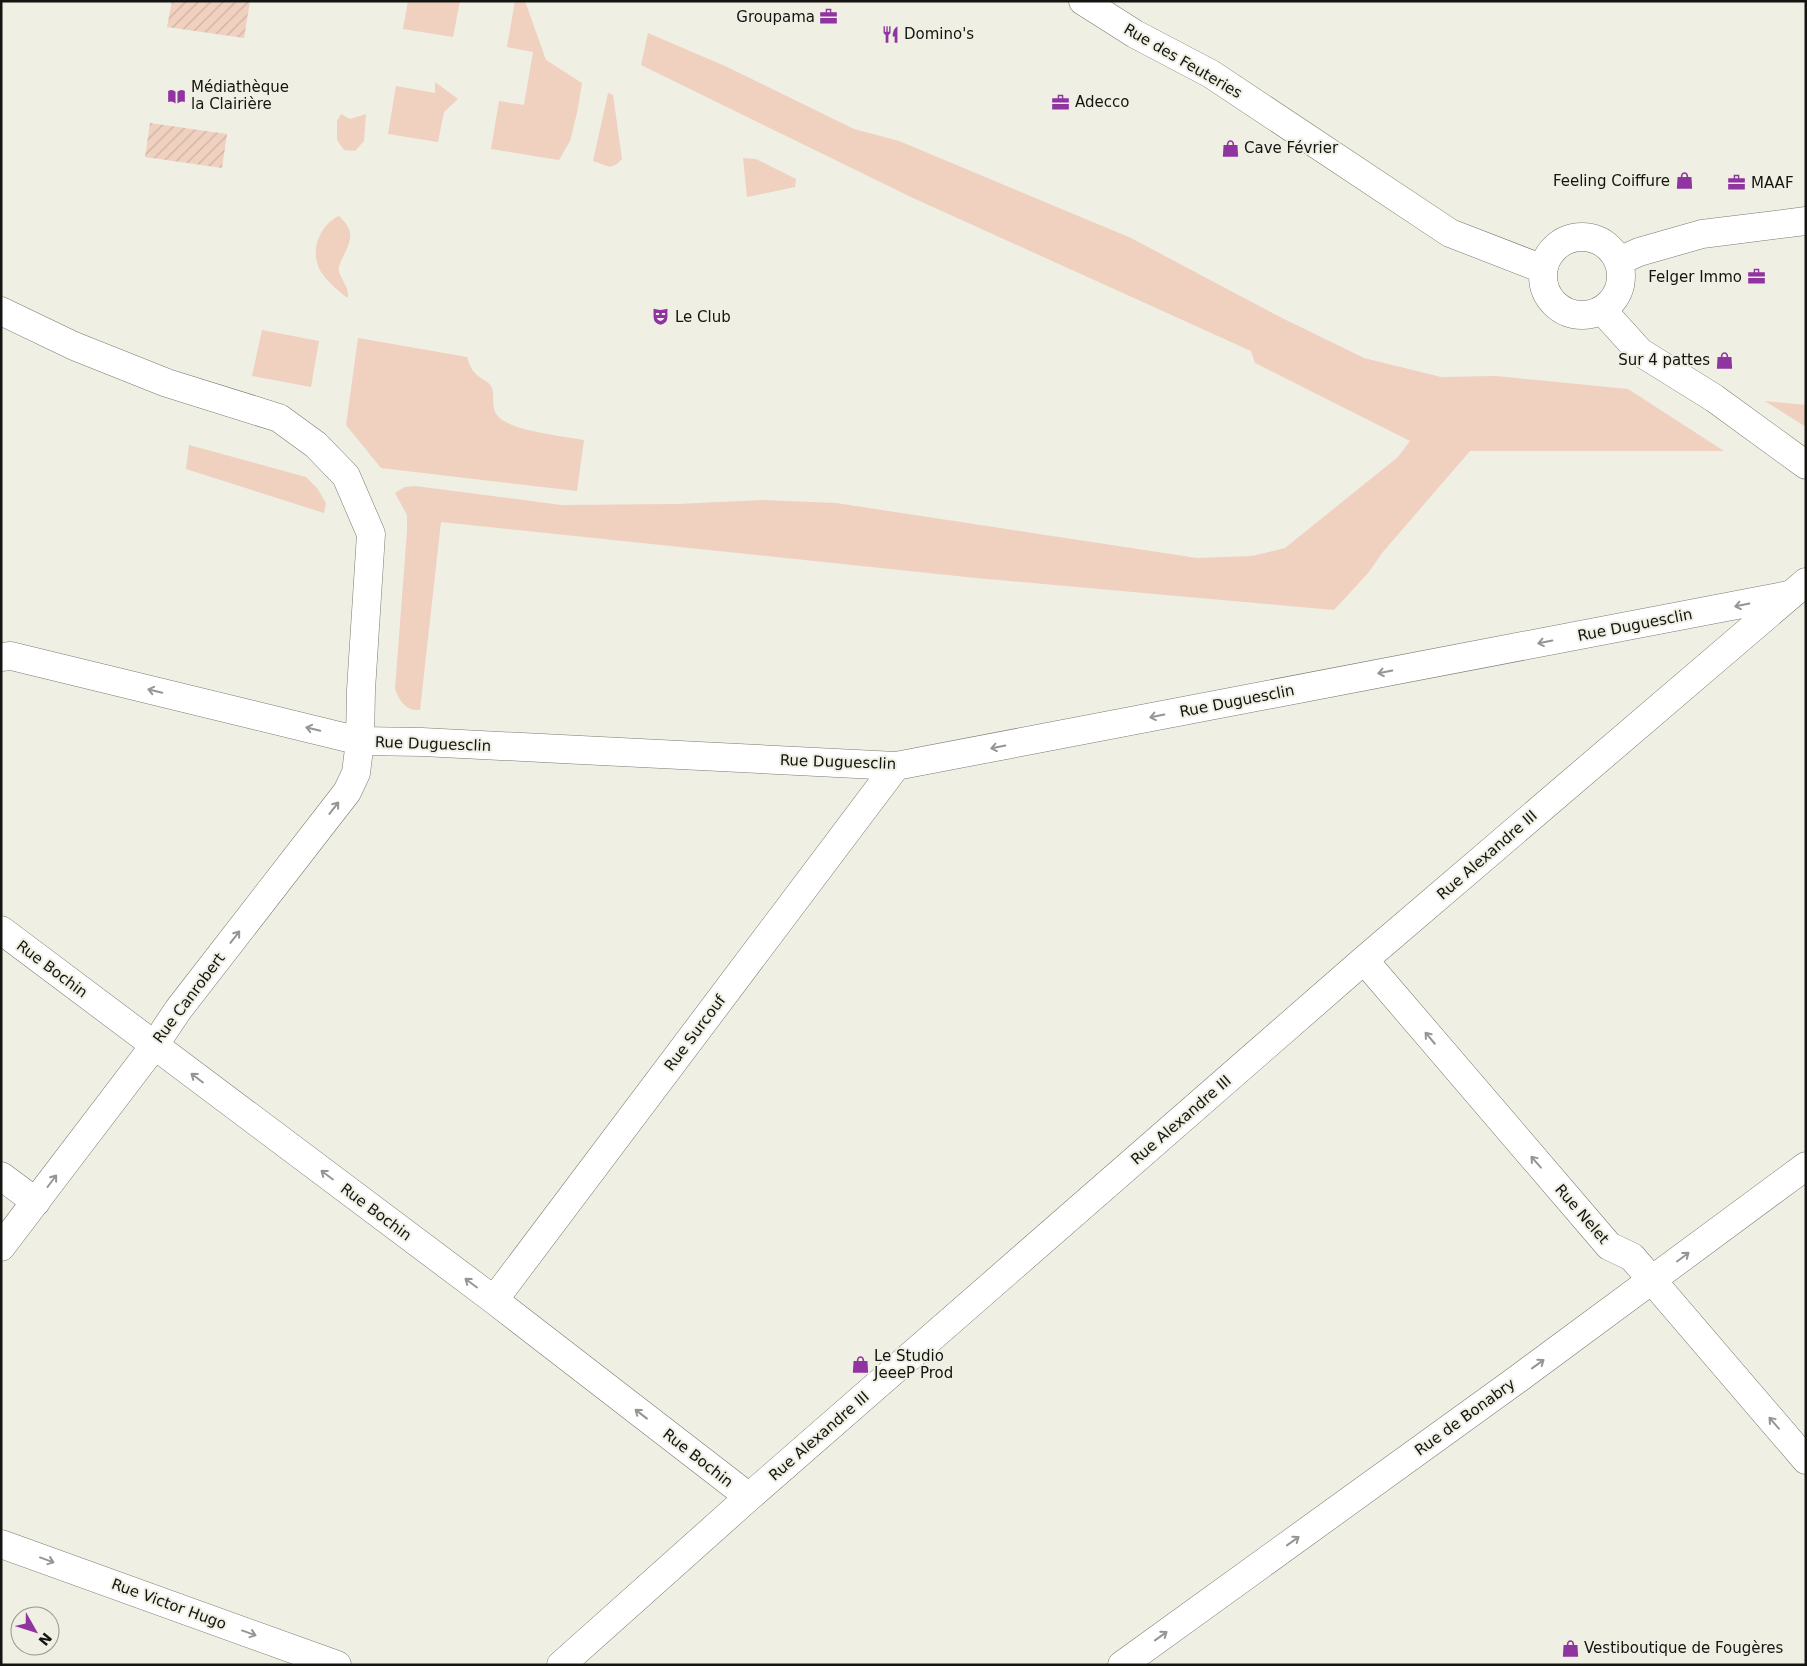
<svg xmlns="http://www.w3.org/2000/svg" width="1807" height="1666" viewBox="0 0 1807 1666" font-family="'DejaVu Sans',sans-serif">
<defs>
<pattern id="garden-furrows" width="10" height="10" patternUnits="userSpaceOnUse" patternTransform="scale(1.25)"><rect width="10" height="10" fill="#f0d0bf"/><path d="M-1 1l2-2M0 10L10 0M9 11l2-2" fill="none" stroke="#cdb2a3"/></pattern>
</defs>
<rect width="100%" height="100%" fill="#efefe4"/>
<path fill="#f0d0bf" d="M 408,1 L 460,1 L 453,37 L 403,29 Z
M 515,1 L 525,1 L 546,60 L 582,83 L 577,113 L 570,141 L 559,160 L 491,149 L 499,101 L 524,105 L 533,52 L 507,47 Z
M 648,33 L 725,66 L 854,129 L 899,141 L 1131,238 L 1280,317 L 1364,358 L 1441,377 L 1496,376 L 1628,389 L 1724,451 L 1470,451 L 1382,553 L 1369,572 L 1334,610 L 976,578 L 441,522 L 420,710 C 406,711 400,702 395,689 L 407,531 L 407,515 L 395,493 L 405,487 L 415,486 L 561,505 L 678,504 L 763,500 L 836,503 L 1197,558 L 1252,556 L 1285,548 L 1398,457 L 1410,441 L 1255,363 L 1251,351 L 913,198 L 641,65 Z
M 435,82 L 458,99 L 444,112 L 438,142 L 388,134 L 396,86 L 435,93 Z
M 608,93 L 613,95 L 622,159 L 617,164 L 610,167 L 593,161 Z
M 341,114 L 350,119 L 366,114 L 364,141 L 355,151 L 344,150 L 337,140 L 337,121 Z
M 743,158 L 756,159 L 796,179 L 795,187 L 747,197 Z
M 339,216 C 356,232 351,240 342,259 C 340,263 338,267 339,271 C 341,280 349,287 348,297 L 346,297 C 337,290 328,282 321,272 C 309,253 319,225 339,216 Z
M 262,330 L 319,341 L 311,387 L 252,376 Z
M 358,338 L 467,357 C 469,363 471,370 476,374 C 481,379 487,380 491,386 C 496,395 490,406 497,415 C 508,431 564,436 584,440 L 577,491 L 381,468 L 346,425 Z
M 1765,401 L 1806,405 L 1806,427 Z
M 189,445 L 306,477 L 317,488 L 326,503 L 324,513 L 186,469 Z"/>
<path fill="url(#garden-furrows)" d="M 172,1 L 250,1 L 244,38 L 167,27 Z
M 150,123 L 227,134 L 222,168 L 145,157 Z"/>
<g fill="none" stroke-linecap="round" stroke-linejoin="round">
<defs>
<path id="minor" d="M 1,311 L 74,346 L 167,383 L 279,418 L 316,445 L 346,476 L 371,534 L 361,690 L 360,741 L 356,773 L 347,792 L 178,1010 L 154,1046 L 1,1247
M 1,657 L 11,656 L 360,741 L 422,742 L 896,766 L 1789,595
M 1,930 L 494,1300 L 749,1497
M 1364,960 L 1609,1246 L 1632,1257 L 1806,1460
M 1,1176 L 36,1202
M 494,1300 L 896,766
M 1,1544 L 337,1665
M 561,1665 L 749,1497 L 1364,960 L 1806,582
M 1122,1665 L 1515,1381 L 1806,1166"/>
<path id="tertiary" d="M 1602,310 L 1640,352 L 1714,398 L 1806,465"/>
<path id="secondary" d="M 1083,1 L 1135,34 L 1211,74 L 1450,233 L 1543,269
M1543 276a39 39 0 1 1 78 0a39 39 0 1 1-78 0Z
M 1619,261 L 1639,252 L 1702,234 L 1806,221"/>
</defs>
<use href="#minor" stroke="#7a7a70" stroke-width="29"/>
<use href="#tertiary" stroke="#7a7a70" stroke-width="29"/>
<use href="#secondary" stroke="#7a7a70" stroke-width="29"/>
<use href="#minor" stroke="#fff" stroke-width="28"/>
<use href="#tertiary" stroke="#fff" stroke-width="28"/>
<use href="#secondary" stroke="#fff" stroke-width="28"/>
</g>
<defs><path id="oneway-shaft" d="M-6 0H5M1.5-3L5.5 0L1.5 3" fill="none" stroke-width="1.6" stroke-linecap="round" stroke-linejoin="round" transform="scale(1.25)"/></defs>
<g stroke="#959593">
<use href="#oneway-shaft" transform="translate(1742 605) rotate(169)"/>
<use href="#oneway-shaft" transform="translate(1545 642) rotate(169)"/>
<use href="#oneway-shaft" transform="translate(1385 672) rotate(169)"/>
<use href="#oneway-shaft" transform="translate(155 691) rotate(-166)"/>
<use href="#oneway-shaft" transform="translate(1157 716) rotate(169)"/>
<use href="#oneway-shaft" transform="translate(313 729) rotate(-166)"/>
<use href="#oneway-shaft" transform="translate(998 747) rotate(169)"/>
<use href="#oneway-shaft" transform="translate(334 808) rotate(-52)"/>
<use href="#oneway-shaft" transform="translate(235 937) rotate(-52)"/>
<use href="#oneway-shaft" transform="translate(1430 1038) rotate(-130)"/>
<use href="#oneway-shaft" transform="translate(197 1078) rotate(-143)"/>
<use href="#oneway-shaft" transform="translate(1536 1162) rotate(-131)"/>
<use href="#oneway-shaft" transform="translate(327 1175) rotate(-143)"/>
<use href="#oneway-shaft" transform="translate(52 1181) rotate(-53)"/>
<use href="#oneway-shaft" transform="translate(1683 1257) rotate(-37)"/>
<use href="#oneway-shaft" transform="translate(471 1283) rotate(-143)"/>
<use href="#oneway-shaft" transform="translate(1538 1364) rotate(-36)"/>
<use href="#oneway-shaft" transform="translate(641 1414) rotate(-142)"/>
<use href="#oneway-shaft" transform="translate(1774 1423) rotate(-131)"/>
<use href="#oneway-shaft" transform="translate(1293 1541) rotate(-36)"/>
<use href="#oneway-shaft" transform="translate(47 1560) rotate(20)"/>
<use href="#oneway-shaft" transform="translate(249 1633) rotate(20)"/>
<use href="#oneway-shaft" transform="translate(1161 1636) rotate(-36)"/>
</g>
<defs>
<symbol id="office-bare" viewBox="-9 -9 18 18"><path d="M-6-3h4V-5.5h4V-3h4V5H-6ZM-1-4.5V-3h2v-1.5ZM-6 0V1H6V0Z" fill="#9035a0" stroke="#efefe4" stroke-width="2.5" paint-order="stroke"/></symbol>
<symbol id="restaurant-bare" viewBox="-9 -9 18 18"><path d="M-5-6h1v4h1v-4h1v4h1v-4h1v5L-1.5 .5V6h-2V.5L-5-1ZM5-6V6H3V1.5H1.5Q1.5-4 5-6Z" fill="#9035a0" stroke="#efefe4" stroke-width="2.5" paint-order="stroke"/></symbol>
<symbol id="library-bare" viewBox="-9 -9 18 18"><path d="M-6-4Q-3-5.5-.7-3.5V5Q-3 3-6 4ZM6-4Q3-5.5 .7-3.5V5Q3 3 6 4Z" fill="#9035a0" stroke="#efefe4" stroke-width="2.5" paint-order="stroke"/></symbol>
<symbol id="shop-bare" viewBox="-9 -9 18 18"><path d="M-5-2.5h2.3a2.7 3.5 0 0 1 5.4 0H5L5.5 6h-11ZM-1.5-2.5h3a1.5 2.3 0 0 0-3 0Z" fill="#9035a0" stroke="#efefe4" stroke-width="2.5" paint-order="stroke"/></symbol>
<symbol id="theatre-bare" viewBox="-9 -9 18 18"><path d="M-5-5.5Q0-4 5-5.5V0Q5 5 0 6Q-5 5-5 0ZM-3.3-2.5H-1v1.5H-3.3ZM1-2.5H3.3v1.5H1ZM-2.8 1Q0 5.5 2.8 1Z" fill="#9035a0" stroke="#efefe4" stroke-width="2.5" paint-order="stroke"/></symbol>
</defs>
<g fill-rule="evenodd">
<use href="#office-bare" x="816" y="4" width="25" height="25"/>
<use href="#restaurant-bare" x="878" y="22" width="25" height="25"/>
<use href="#library-bare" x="164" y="84" width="25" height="25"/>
<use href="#office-bare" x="1048" y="90" width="25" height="25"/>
<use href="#shop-bare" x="1218" y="136" width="25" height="25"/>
<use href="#shop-bare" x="1672" y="168" width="25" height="25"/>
<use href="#office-bare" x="1724" y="170" width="25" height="25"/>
<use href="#office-bare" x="1744" y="264" width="25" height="25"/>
<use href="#theatre-bare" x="648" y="304" width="25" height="25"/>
<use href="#shop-bare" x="1712" y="348" width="25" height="25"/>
<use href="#shop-bare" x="848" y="1352" width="25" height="25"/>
<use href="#shop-bare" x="1558" y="1636" width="25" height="25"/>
</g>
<g text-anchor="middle" stroke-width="4" stroke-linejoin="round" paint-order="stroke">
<g font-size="15" fill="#141410" stroke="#efefe4" text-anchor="start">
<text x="815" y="22" text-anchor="end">Groupama</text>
<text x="904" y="39">Domino's</text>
<text x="191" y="92">Médiathèque<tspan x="191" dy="17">la Clairière</tspan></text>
<text x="1075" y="107">Adecco</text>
<text x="1244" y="153">Cave Février</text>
<text x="1670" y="186" text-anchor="end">Feeling Coiffure</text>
<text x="1751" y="188">MAAF</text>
<text x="1742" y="282" text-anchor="end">Felger Immo</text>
<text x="675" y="322">Le Club</text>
<text x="1710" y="365" text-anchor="end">Sur 4 pattes</text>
<text x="874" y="1361">Le Studio<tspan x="874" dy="17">JeeeP Prod</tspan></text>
<text x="1584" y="1653">Vestiboutique de Fougères</text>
</g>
<g font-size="15" fill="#141410" stroke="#efefe4">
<text transform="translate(1183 61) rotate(30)" y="5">Rue des Feuteries</text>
<text transform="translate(1635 625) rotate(-11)" y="5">Rue Duguesclin</text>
<text transform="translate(1237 701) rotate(-11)" y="5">Rue Duguesclin</text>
<text transform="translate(433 744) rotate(2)" y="5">Rue Duguesclin</text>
<text transform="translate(838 762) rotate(2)" y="5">Rue Duguesclin</text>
<text transform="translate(1487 855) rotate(-41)" y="5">Rue Alexandre III</text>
<text transform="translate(52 969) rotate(37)" y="5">Rue Bochin</text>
<text transform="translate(189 998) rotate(-53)" y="5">Rue Canrobert</text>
<text transform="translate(695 1033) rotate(-53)" y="5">Rue Surcouf</text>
<text transform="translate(1181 1120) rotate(-41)" y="5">Rue Alexandre III</text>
<text transform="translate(376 1212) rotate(37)" y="5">Rue Bochin</text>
<text transform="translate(1582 1214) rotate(49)" y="5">Rue Nelet</text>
<text transform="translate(1465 1417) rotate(-36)" y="5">Rue de Bonabry</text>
<text transform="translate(819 1436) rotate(-41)" y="5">Rue Alexandre III</text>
<text transform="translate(698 1458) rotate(38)" y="5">Rue Bochin</text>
<text transform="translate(169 1604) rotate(20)" y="5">Rue Victor Hugo</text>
</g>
</g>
<rect width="1807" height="1666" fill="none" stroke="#141410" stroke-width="5"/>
<g transform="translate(35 1631) rotate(129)"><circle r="24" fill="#efefe4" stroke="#97978f"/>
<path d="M0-4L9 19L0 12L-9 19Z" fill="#9035a0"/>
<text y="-8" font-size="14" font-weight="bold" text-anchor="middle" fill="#141410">N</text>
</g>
</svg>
